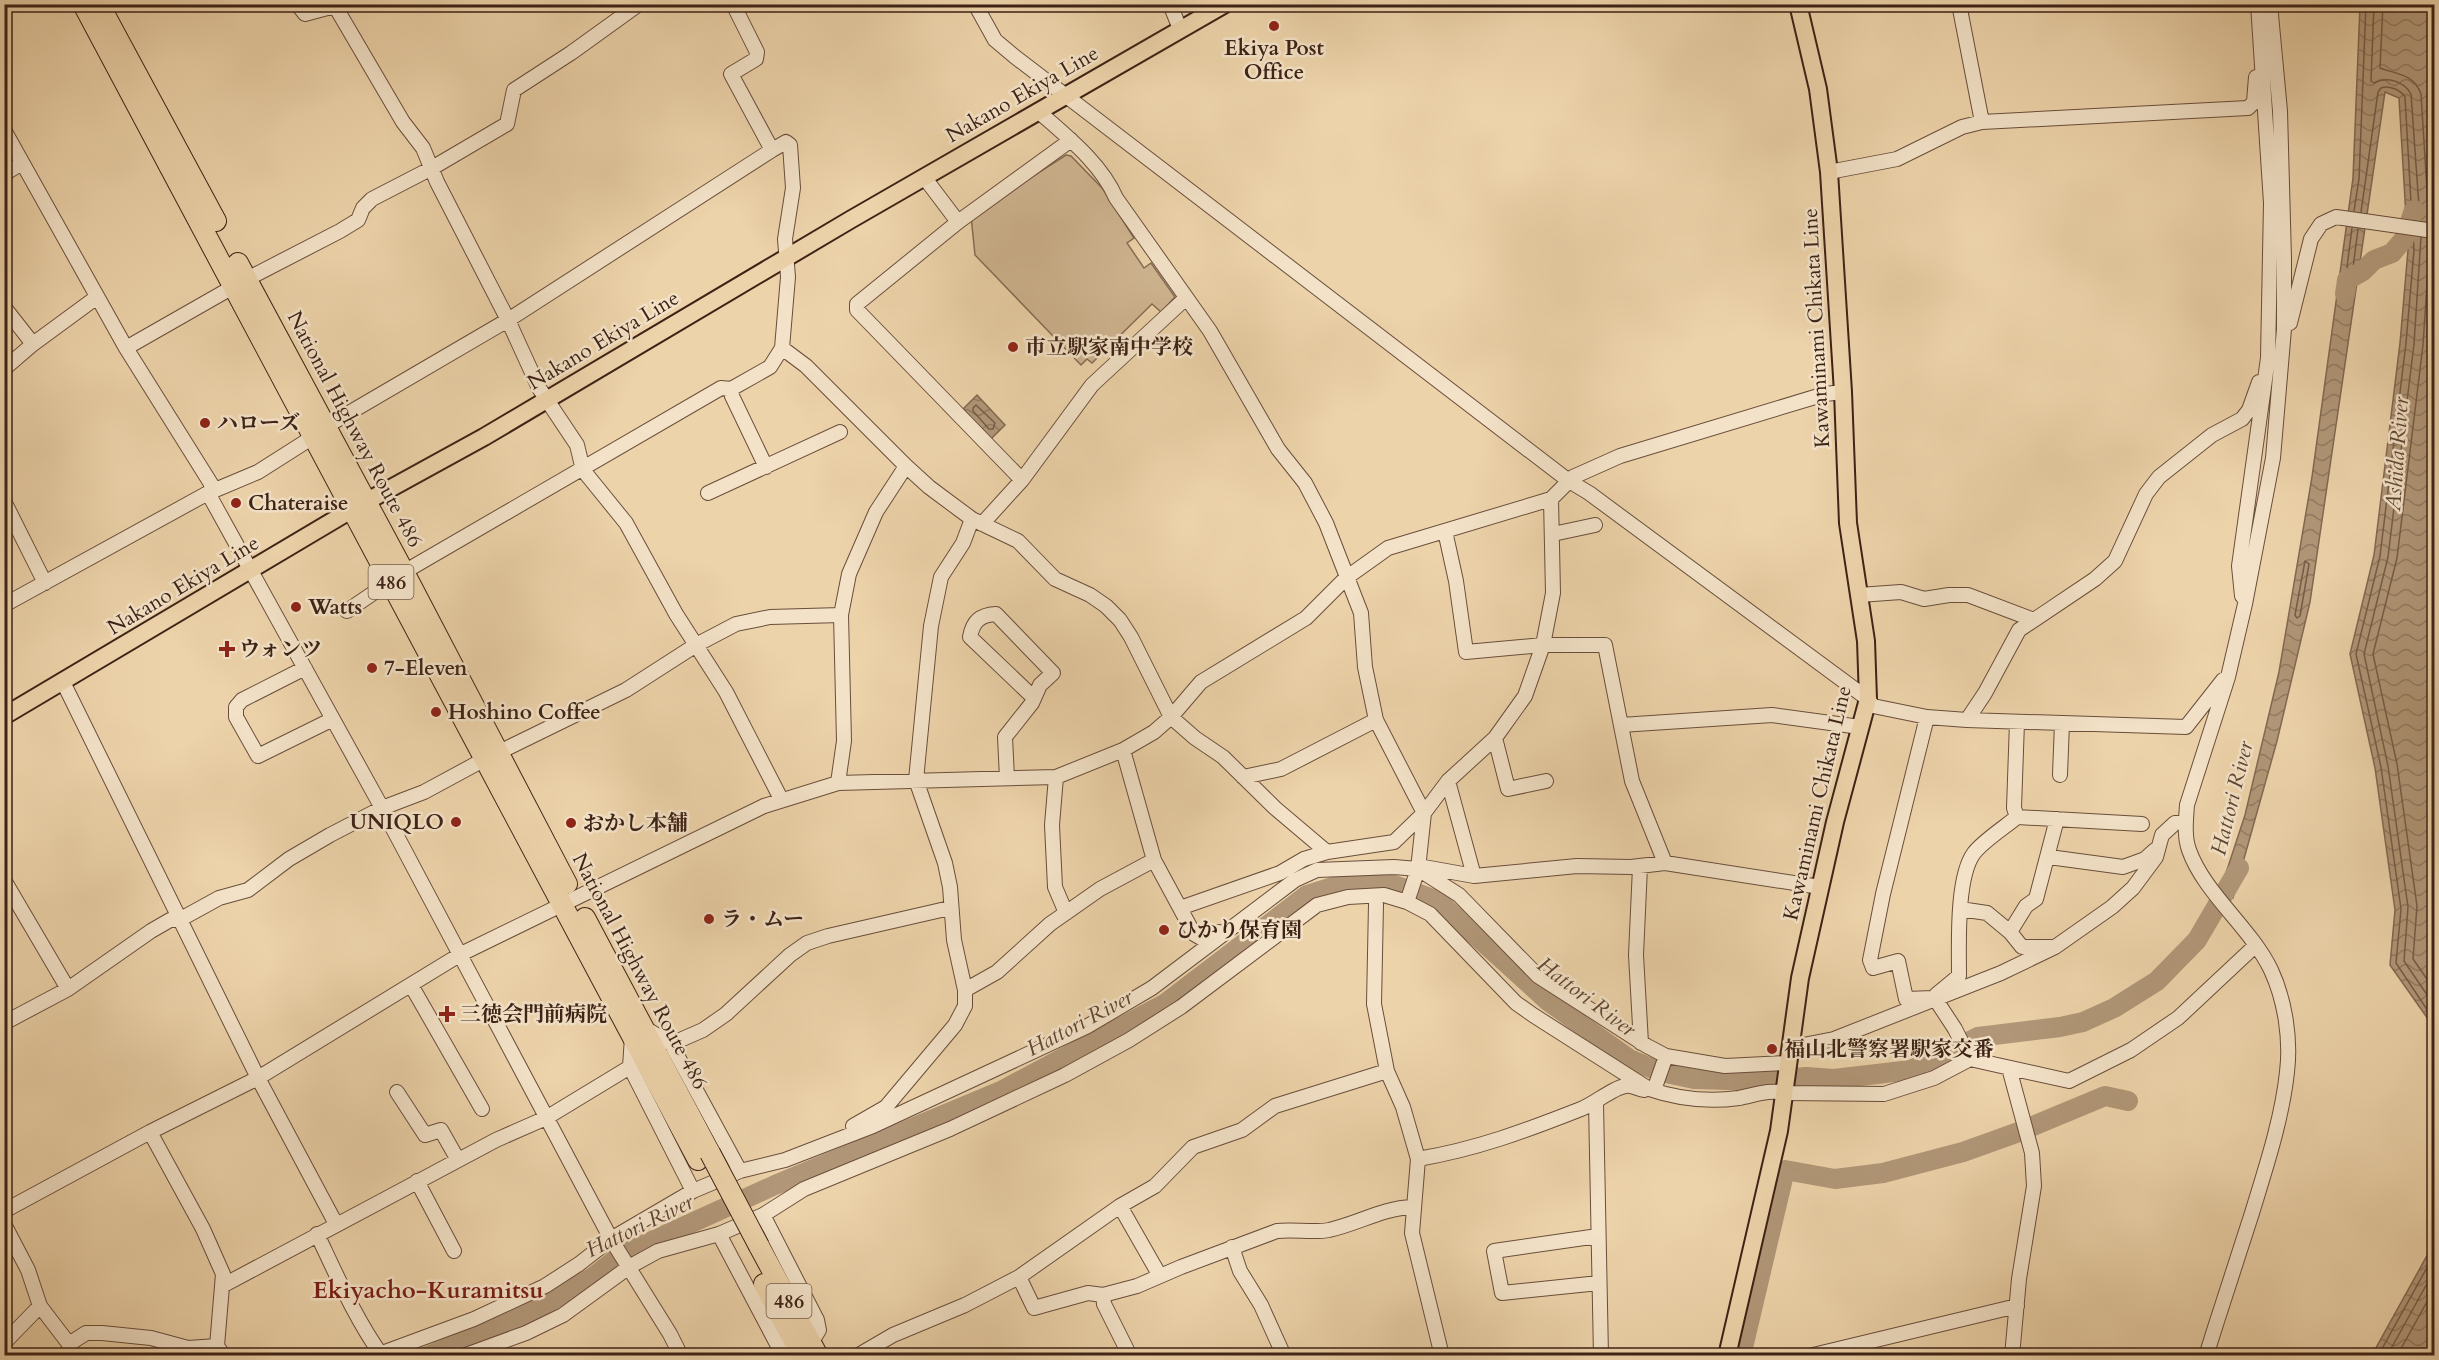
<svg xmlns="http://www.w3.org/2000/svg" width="2439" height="1360" viewBox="0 0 2439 1360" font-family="Cardo,'Noto Serif JP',serif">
<defs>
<pattern id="water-waves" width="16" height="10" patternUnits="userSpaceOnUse" patternTransform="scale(1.5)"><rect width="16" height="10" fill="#b19778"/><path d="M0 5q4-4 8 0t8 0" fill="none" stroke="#917b61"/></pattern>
</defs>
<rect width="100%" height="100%" fill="#edd3aa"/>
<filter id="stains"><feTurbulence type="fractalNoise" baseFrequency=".00333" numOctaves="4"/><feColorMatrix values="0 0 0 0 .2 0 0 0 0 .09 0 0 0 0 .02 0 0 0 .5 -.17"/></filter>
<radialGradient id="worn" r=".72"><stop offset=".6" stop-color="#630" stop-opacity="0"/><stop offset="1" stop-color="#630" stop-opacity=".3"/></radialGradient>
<path fill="#cfb591" stroke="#866c54" stroke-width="1.5" d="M 1066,155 L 1071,156 L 1103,189 L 1134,238 L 1127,243 L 1144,268 L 1151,263 L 1175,297 L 1161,312 L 1152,304 L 1092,363 L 1087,359 L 1081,365 L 975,255 L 971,216 Z"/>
<path fill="url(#water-waves)" stroke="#836851" stroke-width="1.5" d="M 2360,5 L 2434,5 L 2434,1043 L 2428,1019 L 2390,965 L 2395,910 L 2375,768 L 2350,654 L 2374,555 L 2400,343 L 2408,250 L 2399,98 L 2385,92 L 2310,602 L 2277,741 L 2233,898 L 2222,885 L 2245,815 L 2279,672 L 2312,477 L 2353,178 Z
M 977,395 L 1005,425 L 991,439 L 963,409 Z
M 2434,1243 L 2434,1355 L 2372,1355 Z"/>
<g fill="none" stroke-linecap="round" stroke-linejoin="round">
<path stroke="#775c47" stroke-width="1.5" d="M 2374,4 L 2371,81 L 2374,83 C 2386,76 2404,81 2411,94 L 2420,221
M 2383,4 L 2380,68 C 2396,74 2414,74 2421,94 L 2429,222
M 2354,211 L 2359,179 L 2366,4
M 2361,212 L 2378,92 L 2381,88 C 2389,85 2401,90 2405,97 L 2412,220
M 2352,228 L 2347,267 L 2349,270 L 2353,268 L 2358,229
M 2413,236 L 2414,250 L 2406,343 L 2380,556 L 2356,654 L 2381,767 L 2401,909 L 2396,963 L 2434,1020
M 2421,237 L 2414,344 L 2388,557 L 2364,654 L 2388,766 L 2408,907 L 2404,961 L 2434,1005
M 2430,239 L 2423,345 L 2397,558 L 2373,654 L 2397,764 L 2417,906 L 2413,959 L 2434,989
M 976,405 L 995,423 L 993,429 L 989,429 L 973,411 L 973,408 Z
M 2305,561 L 2309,564 L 2300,616 L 2297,618 L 2295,615 Z
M 2378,1356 L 2434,1255
M 2387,1356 L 2434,1271
M 2397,1356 L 2434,1289"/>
<path stroke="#b19778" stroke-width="20" d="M 2345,294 L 2347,280 L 2363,271 L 2374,260 L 2392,253 L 2404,239 L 2414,210
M 428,1356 L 533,1311 L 593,1277 L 621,1255 L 775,1185 L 1001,1091 L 1166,1003 L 1307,895 L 1342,884 L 1394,885 L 1438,901 L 1548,1001 L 1629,1059 L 1661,1072 L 1694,1079 L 1763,1081 L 1806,1077 L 1834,1079 L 1911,1070 L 1978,1037 L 2060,1027 L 2083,1022 L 2114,1008 L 2157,981 L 2197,940 L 2239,868
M 1741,1356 L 1785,1170 L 1835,1179 L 1883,1173 L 1963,1152 L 2016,1133 L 2105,1096 L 2128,1101"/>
<defs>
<path id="minor" d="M 297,4 L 305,14 L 335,6 L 403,122 L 423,148 L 437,182 L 508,320 L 539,388 L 577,445 L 583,470 L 626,523 L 676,614 L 726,692 L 781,799
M 733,4 L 757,52 L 756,59 L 731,74 L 772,150
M 975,4 L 995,40 L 1014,56 L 1569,481 L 1589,493 L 1868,699 L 1873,706 L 1927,717 L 1967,720 L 2186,727 L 2223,680 L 2228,677
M 1170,4 L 1180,29
M 1959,4 L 1982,122
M 1038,111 C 1066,136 1101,163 1116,198 L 1210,331 L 1278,449 L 1305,483 L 1326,523 L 1361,613 L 1365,667 L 1376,720 L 1424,813 L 1394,842 L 1327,852 L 1304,859 L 1280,873 L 1180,908
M 4,130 L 126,348 L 213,487 L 208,493 L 382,808 L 611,1239 L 670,1334 L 681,1356
M 1829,172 L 1897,159 L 1962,127 L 1982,122 L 2248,108 L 2254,102 L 2256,77
M 4,174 L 22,163
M 924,177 L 958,222
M 4,307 L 33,344
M 2290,323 L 2311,239 L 2321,224 L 2336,217 L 2434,231
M 126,348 L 247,279 L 340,231 L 358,220 L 363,208 L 372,199 L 432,168 L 507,124 L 514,90 L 571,53 L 639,4
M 782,348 L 806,366 L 906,466 L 929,487 L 972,519 L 1018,541 L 1055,579 L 1090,595 L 1106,606 L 1120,620 L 1131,637 L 1171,717 L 1195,738 L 1223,757 L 1275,808 L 1327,852
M 4,369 L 33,344 L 97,297
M 731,389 L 732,396 L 766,467
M 325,427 L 508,320 L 772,150 L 786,142 L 790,145 L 793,188 L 785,239 L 788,277 L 782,348 L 770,367 L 731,389 L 721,388 L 404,572 L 347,611
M 1022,480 L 857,310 L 857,304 L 958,222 L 1071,140
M 708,493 L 840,432
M 4,501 L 45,583
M 982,524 L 1022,480 L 1092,385 L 1186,298
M 1445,531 L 1456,581 L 1466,652 L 1543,645 L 1605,645 L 1632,781 L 1665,863
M 1553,534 L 1595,525
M 1859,595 L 1901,592 L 1924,599 L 1949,595 L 1968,595 L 2034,620
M 2242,596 L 2239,566 L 2268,358 L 2271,203 L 2258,4
M 4,605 L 208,493 L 258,472 L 313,437
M 305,668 L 242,700 L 236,707 L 236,717 L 258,756 L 333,719
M 63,682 L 258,1078 L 336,1224
M 1927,717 L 1883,894 L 1870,960 L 1873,968 L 1898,961 L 1906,999 L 1933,998 L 1936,1000 L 1955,1029 L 1970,1059
M 1967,720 L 1985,693 L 2019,630 L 2095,579 L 2115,561 L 2146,494 L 2159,477 L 2212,435 L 2242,419 L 2249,410 L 2259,382
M 1621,725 L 1772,715 L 1860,727
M 1495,738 L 1508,789 L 1546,781
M 1123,750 L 1154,860 L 1194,934 L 1201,938 L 1219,932
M 2060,775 L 2062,723
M 1056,777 L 1052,825 L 1055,887 L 1066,913
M 1243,777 L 1281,769 L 1376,720
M 1007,778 L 1005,737 L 1032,703 L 1040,685 L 1053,673 L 996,614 C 980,615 973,621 970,637 L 1034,698
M 1448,781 L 1474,876
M 838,783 L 844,741 L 841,615 L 849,574 L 876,512 L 906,466
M 2017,817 L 2142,824
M 2049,857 L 2123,867 L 2145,859 L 2155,850
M 1640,867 L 1636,955 L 1641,1043
M 1418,869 L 1424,867 L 1474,876 L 1577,866 L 1631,867 L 1665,863 L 1820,887
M 4,880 L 68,989
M 1407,902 L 1418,869 L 1424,813 L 1448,781 L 1495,738 L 1525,696 L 1543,645 L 1553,593 L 1551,499
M 1376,904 L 1374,1004 L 1387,1071 L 1403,1107 L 1418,1159 L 1412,1233 L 1442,1356
M 1960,909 L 1987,913 L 2010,932 L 2022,947 L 2051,947
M 2010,932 L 2026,906 L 2036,899 L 2057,819
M 411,985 L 482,1109
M 965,990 L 997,972 L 1050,924 L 1100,889 L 1154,860
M 1936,995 L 1959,976 C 1959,945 1956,877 1974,853 C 1983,841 2005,827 2017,817 L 2014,808 L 2017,722
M 4,1023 L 68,989 L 151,931 L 170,920 L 179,920 L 219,898 L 248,890 L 289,859 L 330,835 L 382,808 L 424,792 L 485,759 L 626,690 L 696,645 L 736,624 L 770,617 L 841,615
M 645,1028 L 671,1044 L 703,1030 L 726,1014 L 790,955 L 807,943 L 828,936 L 950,908
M 1790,1043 L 1798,1046 L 1834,1039 L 2001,973 L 2055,947 L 2112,907 L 2133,888 L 2156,857 L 2162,835 L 2175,823 L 2185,822
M 671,1044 L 740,1171
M 630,1067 L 693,1191
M 2009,1068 L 2032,1153 L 2034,1186 L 2019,1279 L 2012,1356
M 1654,1090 L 1666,1056
M 397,1092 L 425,1135 L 441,1130 L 458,1160
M 1596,1103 L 1601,1356
M 853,1126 L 886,1107 L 955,1025 L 965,1006 L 965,990 L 954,940 L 950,887 L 945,863 L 916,780 L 931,626 L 941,577 L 963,543 L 972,519
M 150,1132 L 203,1229 L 223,1274 L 217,1346 L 224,1356
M 1418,1159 C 1477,1149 1525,1131 1581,1109 C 1594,1104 1614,1087 1626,1086 C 1631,1085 1639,1089 1644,1090
M 417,1181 L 454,1251
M 1120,1206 L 1160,1276
M 4,1211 L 150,1132 L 258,1078 L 461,954 L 764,806 L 838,783 L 1056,777 L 1123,750 L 1154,732 L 1171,717 L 1201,682 L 1306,618 L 1346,578 L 1388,548 L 1551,499 L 1573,477 L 1620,456 L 1825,394 L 1843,392
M 763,1215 L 817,1320 L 819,1330 L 811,1343
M 4,1224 L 28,1270 L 40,1306 L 69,1344 L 70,1356
M 317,1234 C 337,1276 355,1318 382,1356
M 719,1234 L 777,1344 L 789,1353 L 801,1354
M 1598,1236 L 1494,1251 L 1502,1293 L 1599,1283
M 1232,1247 L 1240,1271 L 1261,1305 L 1284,1356
M 1019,1277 L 1034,1308 L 1088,1293 L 1103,1295 L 1137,1286 L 1181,1267 L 1277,1231 C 1294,1229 1313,1233 1329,1230 C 1357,1224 1383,1208 1412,1207
M 222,1286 L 496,1140 L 546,1118 L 630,1067 L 632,1037
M 1103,1295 L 1104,1304 L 1130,1356
M 4,1343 L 40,1306
M 69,1344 L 86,1333 L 102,1333 L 151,1338 L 188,1348 L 217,1346
M 374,1356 L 474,1319 L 545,1286 L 579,1264 L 611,1239 L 693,1191 L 740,1171 L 785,1160 L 873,1126 L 1086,1027 L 1152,988 L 1295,880 L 1317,870 L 1394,867 L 1418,869 L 1459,895 L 1538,976 L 1647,1046 L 1666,1056 L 1725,1066 L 1787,1063
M 463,1356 L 526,1333 L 563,1315 L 629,1267 L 658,1251 L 719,1234 L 763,1215 L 804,1189 L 950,1129 L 1065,1075 L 1129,1040 L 1181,1007 L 1317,905 L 1348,897 L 1384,895 L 1407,902 L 1430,914 L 1516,1003 L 1533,1015 L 1649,1089 C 1678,1099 1709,1102 1739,1098 C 1755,1095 1769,1089 1785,1093 L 1884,1094 L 1934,1078 L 1970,1059 L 2069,1081 L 2131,1050 L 2178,1018 L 2256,945
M 857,1356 L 893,1335 L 965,1305 L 1019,1277 L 1120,1206 L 1155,1186 L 1193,1147 L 1242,1130 L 1275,1106 L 1387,1071
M 1809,1356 L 2017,1306
M 2206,1356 C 2221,1308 2237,1260 2252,1213 C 2266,1167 2282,1119 2287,1072 C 2291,1039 2285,1000 2271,970 C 2251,928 2204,893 2189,850 C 2184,836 2186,820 2187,805 L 2228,677 L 2245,604 L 2273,458 L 2284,329 L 2284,259 L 2280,111 L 2270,4"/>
<path id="major" d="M 4,716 L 351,510 L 484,437 L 850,220 L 1225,4
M 1727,1356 L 1779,1131 L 1800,978 L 1835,822 L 1868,699 L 1866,641 L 1848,523 L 1843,392 L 1829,172 L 1818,89 L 1798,4"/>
<path id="highway" d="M 83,4 L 698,1160
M 99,4 L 216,221
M 238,263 L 404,572 L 567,884
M 585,918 L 710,1153
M 759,1246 L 818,1356
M 764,1284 L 802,1356"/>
</defs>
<use href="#minor" stroke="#694e3b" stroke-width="16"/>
<use href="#major" stroke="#3d2216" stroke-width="20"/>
<use href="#highway" stroke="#3d2216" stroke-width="22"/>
<use href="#minor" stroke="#f3e2c8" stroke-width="14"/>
<use href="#major" stroke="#edd3aa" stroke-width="16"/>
<use href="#highway" stroke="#edd3aa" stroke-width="20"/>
<defs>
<path id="highway-bridge" d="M 710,1153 L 759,1246"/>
</defs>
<use href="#highway-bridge" stroke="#3d2216" stroke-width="22" stroke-linecap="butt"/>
<use href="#highway-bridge" stroke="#edd3aa" stroke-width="20"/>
</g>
<g fill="#8f2418" stroke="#f3e2c8" stroke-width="2">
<circle cx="1274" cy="26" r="6"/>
<circle cx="1013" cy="347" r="6"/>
<circle cx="205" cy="423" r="6"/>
<circle cx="236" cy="503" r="6"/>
<circle cx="296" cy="607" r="6"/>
<path d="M224 640h6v6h6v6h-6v6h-6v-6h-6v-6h6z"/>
<circle cx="372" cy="668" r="6"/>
<circle cx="436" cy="712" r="6"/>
<circle cx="456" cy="822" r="6"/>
<circle cx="571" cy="823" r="6"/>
<circle cx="709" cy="919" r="6"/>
<circle cx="1164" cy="930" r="6"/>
<path d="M444 1005h6v6h6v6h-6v6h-6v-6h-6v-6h6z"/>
<circle cx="1772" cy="1049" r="6"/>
</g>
<g text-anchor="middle" stroke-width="5" stroke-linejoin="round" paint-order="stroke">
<g fill="#f3e2c8" stroke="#745c4b" stroke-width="1.5">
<rect x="368.5" y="565" width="45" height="34" rx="4.5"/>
<rect x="766.5" y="1284" width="45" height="34" rx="4.5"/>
</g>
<g font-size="20" font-weight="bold" fill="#3d2216">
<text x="391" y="589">486</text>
<text x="789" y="1308">486</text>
</g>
<g font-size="21" font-weight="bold" fill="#3d2216" stroke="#f3e2c8" text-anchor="start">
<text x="1274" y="55" text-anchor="middle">Ekiya Post<tspan x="1274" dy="24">Office</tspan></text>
<text x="1025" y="354">市立駅家南中学校</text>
<text x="217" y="430">ハローズ</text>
<text x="248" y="510">Chateraise</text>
<text x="308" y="614">Watts</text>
<text x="239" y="656">ウォンツ</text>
<text x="384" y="675">7-Eleven</text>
<text x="448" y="719">Hoshino Coffee</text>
<text x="444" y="829" text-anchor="end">UNIQLO</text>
<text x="583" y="830">おかし本舗</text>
<text x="721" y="926">ラ・ムー</text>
<text x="1176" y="937">ひかり保育園</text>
<text x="460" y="1021">三徳会門前病院</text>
<text x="1784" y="1056">福山北警察署駅家交番</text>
</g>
<g font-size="21" fill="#3d2216" stroke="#f3e2c8">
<text transform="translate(1022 94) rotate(-30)" y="7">Nakano Ekiya Line</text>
<text transform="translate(1816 328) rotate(-93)" y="7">Kawaminami Chikata Line</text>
<text transform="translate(603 340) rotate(-31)" y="7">Nakano Ekiya Line</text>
<text transform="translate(355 429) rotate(62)" y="7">National Highway Route 486</text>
<text transform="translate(183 585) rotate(-31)" y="7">Nakano Ekiya Line</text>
<text transform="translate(1817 803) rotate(-77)" y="7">Kawaminami Chikata Line</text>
<text transform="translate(640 971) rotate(62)" y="7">National Highway Route 486</text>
</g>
<g font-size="22" font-style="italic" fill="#604533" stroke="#f3e2c8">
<text transform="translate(2396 454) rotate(-86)" y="8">Ashida River</text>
<text transform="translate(2231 798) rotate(-76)" y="8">Hattori River</text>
<text transform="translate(1587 996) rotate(37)" y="8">Hattori River</text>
<text transform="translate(1079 1022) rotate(-28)" y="8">Hattori River</text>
<text transform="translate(639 1225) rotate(-26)" y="8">Hattori River</text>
</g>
<g font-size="24" font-weight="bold" fill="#7a1f14" stroke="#f3e2c8">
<text x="428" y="1298">Ekiyacho-Kuramitsu</text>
</g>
</g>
<rect width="2439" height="1360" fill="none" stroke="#edd3aa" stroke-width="24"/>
<rect x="6" y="6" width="2427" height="1348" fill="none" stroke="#3d2216" stroke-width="3"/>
<rect x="12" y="12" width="2415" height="1336" fill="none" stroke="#3d2216" stroke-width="1.5"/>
<rect width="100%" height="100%" filter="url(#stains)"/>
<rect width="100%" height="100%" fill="url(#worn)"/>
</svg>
